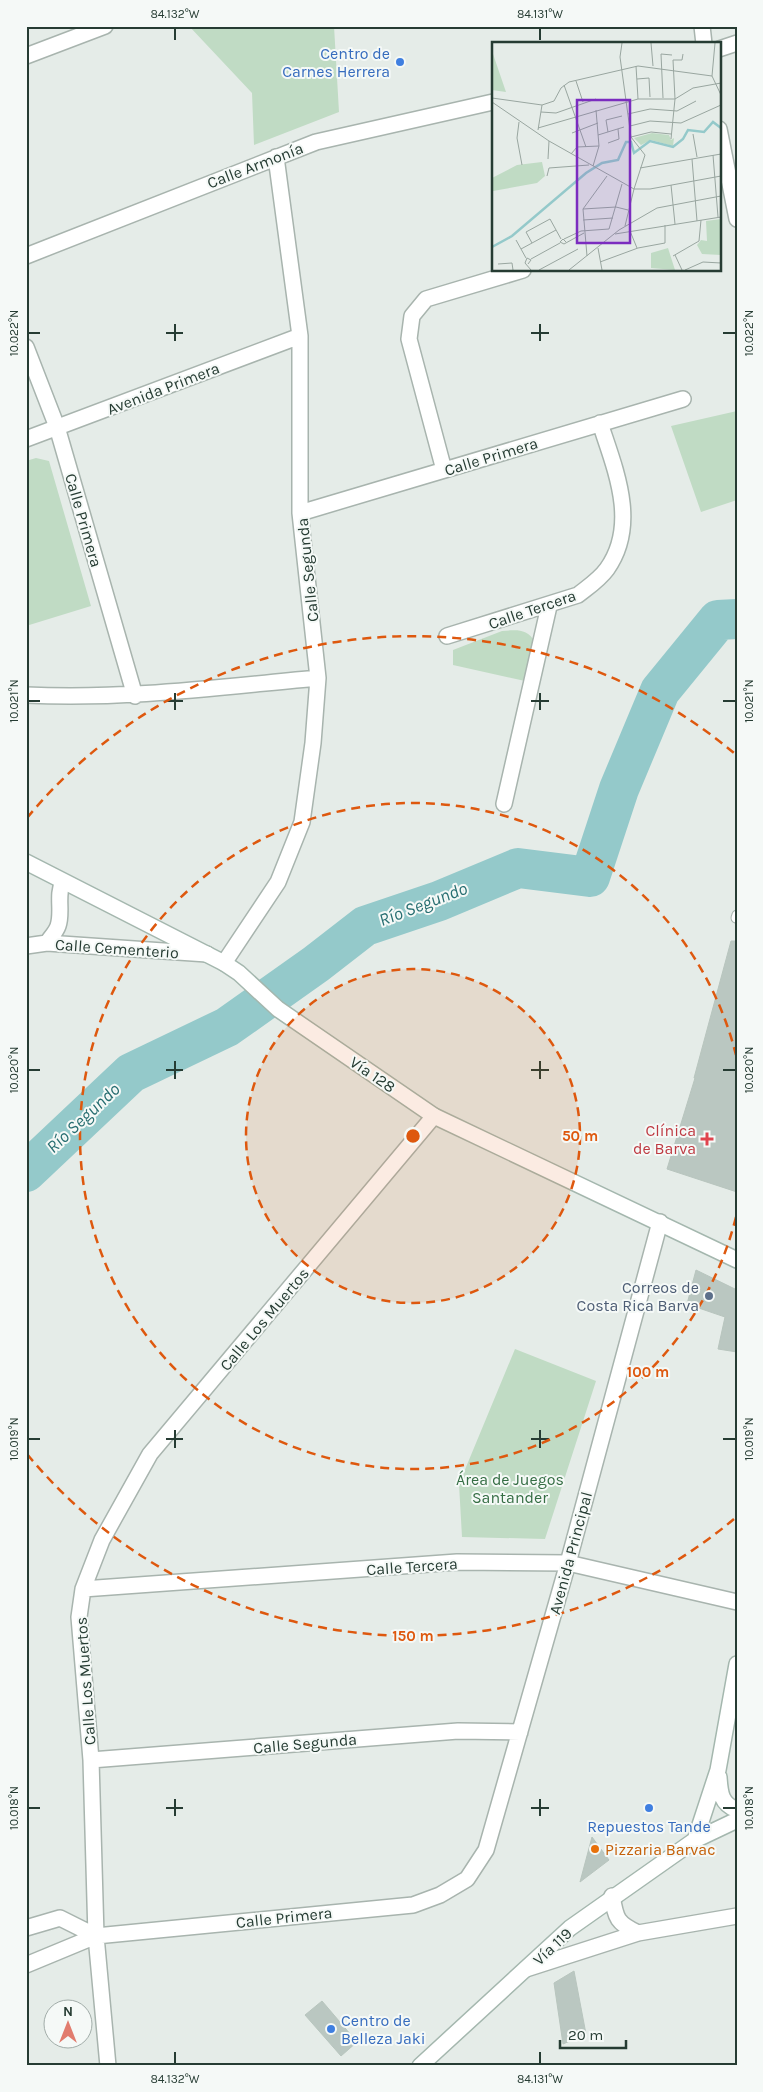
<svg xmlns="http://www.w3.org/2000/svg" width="763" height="2092" viewBox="0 0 763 2092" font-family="Karla,sans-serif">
<rect width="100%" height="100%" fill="#e5ece8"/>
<path fill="#c0dbc4" d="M 189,26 L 334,26 L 339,112 L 254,145 L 252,93 Z
M 737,411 L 737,500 L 701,512 L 671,426 Z
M 36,458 L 49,461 L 91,606 L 26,626 L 26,461 Z
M 502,631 C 516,630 527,628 535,642 L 525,681 L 453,665 L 453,650 Z
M 515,1349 L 596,1381 L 545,1539 L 462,1537 L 459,1484 Z"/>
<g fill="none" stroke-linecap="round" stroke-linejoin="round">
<path stroke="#94c9ca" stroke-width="40" d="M 26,1172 L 131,1073 L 227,1027 L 316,964 L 365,926 L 439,901 L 518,868 L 590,877 L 619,789 L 660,691 L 718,620 L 737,619"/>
</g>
<path fill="#bac7c1" stroke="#b8c5be" d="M 731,941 L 737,941 L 737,1192 L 667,1169 L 695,1078 L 694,1078 Z
M 696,1270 L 737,1290 L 737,1352 L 718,1349 L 725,1317 L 687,1304 Z
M 592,1837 L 609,1860 L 580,1882 Z
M 574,1971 L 586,2034 L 563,2044 L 554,1983 Z
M 322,2001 L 357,2042 L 341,2056 L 305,2015 Z"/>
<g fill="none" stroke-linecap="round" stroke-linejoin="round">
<defs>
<path id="lane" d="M 736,918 L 737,915"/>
<path id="street" d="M 702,26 L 704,44
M 719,49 L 737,43
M 26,56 L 105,26
M 719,129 L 737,219
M 26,256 L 316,142 L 493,102
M 26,347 L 57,427 L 135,696
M 26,439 L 300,336
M 444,470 L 409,339 L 412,316 L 426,299 L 523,270
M 300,513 L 683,399
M 447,636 L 578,595 C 588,587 599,580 607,569 C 639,524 615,469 600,423
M 26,695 C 124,700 221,687 318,678
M 504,804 L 549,606
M 47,943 C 50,938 56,932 58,926 C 63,912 56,895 63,882
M 26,946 L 47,943 L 207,954
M 224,963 L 278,882 L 302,822 L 313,743 L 318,678 L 300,513 L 300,336 L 276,157
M 83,1589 L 457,1562 L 568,1563 L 737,1602
M 91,1760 L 458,1731 L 520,1732
M 612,1896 C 616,1919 617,1923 638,1933
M 26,1928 L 60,1918 L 96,1936
M 26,1965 L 96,1936 L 413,1905 L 440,1895 L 467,1879 L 486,1850 L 568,1563 L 660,1222
M 526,1969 L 638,1933 L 737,1916
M 108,2066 L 96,1936 L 91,1760 L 79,1617 L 83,1589 L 102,1540 L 150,1454 L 434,1116"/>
<path id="secondary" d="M 26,862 L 224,963 L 239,973 L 278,1009 L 434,1116 L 737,1260
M 719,1777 C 720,1793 721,1804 737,1810
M 695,1840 L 718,1770 L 737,1664
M 420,2066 L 570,1928 L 695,1840 L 737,1820"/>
</defs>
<use href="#lane" stroke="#a8b4ae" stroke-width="11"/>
<use href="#street" stroke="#a8b4ae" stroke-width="18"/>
<use href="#secondary" stroke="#a4b7ae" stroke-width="18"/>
<use href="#lane" stroke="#fff" stroke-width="9"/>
<use href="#street" stroke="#fff" stroke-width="15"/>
<use href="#secondary" stroke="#fff" stroke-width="15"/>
</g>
<path fill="none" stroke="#263c33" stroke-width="2" d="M 175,28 L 175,40M 540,28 L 540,40M 175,324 L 175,341M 540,324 L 540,341M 28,333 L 40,333M 166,333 L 183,333M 531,333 L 549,333M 723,333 L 736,333M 175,693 L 175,710M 540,693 L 540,710M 28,701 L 40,701M 166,701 L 183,701M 531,701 L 549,701M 723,701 L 736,701M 175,1061 L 175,1079M 540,1061 L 540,1079M 28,1070 L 40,1070M 166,1070 L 183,1070M 531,1070 L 549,1070M 723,1070 L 736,1070M 175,1430 L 175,1448M 540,1430 L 540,1448M 28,1439 L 40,1439M 166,1439 L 183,1439M 531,1439 L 549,1439M 723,1439 L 736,1439M 175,1799 L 175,1816M 540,1799 L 540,1816M 28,1808 L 40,1808M 166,1808 L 183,1808M 531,1808 L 549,1808M 723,1808 L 736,1808M 175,2052 L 175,2064M 540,2052 L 540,2064"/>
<circle cx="413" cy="1136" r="167" fill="#de580e" fill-opacity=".12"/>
<g fill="none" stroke="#de580e" stroke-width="2.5" stroke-dasharray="9 6">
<circle cx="413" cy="1136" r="167"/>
<path d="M736 1217A333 333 0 1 1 736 1055"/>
<path d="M734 1519A500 500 0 0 1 27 1454M27 818A500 500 0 0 1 734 753"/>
</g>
<g fill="#3f7fe0" stroke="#f5f9f7" stroke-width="2">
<circle cx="400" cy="62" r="5"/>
<circle cx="649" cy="1808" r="5"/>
<circle cx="331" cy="2029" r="5"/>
</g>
<path fill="#e0444e" stroke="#f5f9f7" stroke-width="2" d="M704.5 1131.5h5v5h5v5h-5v5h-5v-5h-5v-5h5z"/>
<circle fill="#5c6f8a" stroke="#f5f9f7" stroke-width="2" cx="709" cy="1296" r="5"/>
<circle fill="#e8710a" stroke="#f5f9f7" stroke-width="2" cx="595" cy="1849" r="5"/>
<g text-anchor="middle" stroke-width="4" stroke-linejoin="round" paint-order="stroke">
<g font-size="16" fill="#366cbe" stroke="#f5f9f7" text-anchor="end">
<text x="390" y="59">Centro de<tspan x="390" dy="18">Carnes Herrera</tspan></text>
<text x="649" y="1832" text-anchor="middle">Repuestos Tande</text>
<text x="341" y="2026" text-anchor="start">Centro de<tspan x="341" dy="18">Belleza Jaki</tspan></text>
</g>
<g font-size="16" fill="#263c33" stroke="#f5f9f7">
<text transform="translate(255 165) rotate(-21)" y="6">Calle Armonía</text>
<text transform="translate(163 388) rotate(-21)" y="6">Avenida Primera</text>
<text transform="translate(491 456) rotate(-17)" y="6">Calle Primera</text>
<text transform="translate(84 520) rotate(74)" y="6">Calle Primera</text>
<text transform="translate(307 570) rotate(-96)" y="6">Calle Segunda</text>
<text transform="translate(532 609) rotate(-19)" y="6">Calle Tercera</text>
<text transform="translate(117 948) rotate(4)" y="6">Calle Cementerio</text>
<text transform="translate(373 1074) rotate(34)" y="6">Vía 128</text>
<text transform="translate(264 1319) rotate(-50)" y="6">Calle Los Muertos</text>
<text transform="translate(570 1553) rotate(-75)" y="6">Avenida Principal</text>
<text transform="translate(412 1566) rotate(-4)" y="6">Calle Tercera</text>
<text transform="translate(85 1681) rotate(-94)" y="6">Calle Los Muertos</text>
<text transform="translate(305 1743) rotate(-5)" y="6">Calle Segunda</text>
<text transform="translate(284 1917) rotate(-6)" y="6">Calle Primera</text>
<text transform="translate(552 1946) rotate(-43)" y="6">Vía 119</text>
</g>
<g font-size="16" fill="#be3a42" stroke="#f5f9f7" text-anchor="end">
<text x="696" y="1136">Clínica<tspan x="696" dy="18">de Barva</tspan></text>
</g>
<g font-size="16" fill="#4e5e75" stroke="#f5f9f7" text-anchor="end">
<text x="699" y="1293">Correos de<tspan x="699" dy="18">Costa Rica Barva</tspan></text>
</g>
<g font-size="16" fill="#356e44" stroke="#f5f9f7">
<text x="510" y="1485">Área de Juegos<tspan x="510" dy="18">Santander</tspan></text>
</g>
<g font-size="16" fill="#c56008" stroke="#f5f9f7" text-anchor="start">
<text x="605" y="1855">Pizzaria Barvac</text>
</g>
<g font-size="18" font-style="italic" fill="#276e71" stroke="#f5f9f7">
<text transform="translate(423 904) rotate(-21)" y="6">Río Segundo</text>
<text transform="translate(83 1118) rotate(-43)" y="6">Río Segundo</text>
</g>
</g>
<g transform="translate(492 42)">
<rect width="229" height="229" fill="#e5ece8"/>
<path d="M 0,9 L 14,50 L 0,48 ZM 160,91 L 177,93 L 179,98 L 182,96 L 181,104 L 159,98 L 149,103 L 142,96 ZM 50,120 L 53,134 L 45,141 L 1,149 L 0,136 L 25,123 ZM 229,177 L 229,213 L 210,212 L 205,203 L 209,198 L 215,199 L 214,179 ZM 176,206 L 183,228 L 159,226 L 159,211 Z" fill="#c0dbc4"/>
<path fill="none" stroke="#94c9ca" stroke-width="2.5" d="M 0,205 L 20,194 L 94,131 L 110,121 L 126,118 L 134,100 L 139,100 L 142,111 L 158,99 L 181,105 L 191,97 L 196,88 L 212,90 L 221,80 L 229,86"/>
<path fill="none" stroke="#99a6a0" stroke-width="1" d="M 130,1 L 128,15 L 139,95 L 153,113 L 142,147M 159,1 L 161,24M 223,1 L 220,34 L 229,53M 144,24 L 146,57M 145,37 L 157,36 L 158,55M 84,39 L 91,60M 72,43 L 94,105M 0,56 L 50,63 L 62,59 L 69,46 L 77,40 L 146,24 L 220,34M 171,56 L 169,12 L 180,13M 0,60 L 57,99 L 142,147 L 158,147 L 229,134M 49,70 L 64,71 L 104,57M 136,72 L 158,67 L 185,69 L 204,59M 27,80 L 25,96 L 30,123M 138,84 L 158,79 L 189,81 L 229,63M 46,86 L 146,57 L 183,57 L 201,46 L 229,41M 46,88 L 50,63M 116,90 L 114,78 L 130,74M 80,91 L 106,81M 201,92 L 205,115M 106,93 L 132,85M 139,95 L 159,90 L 179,92M 179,97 L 183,57 L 181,18 L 190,18 L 191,12M 116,101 L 127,97 L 126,87M 79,112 L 85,105 L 107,104M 221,113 L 226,175M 56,117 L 57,99M 200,117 L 205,179M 101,124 L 107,104 L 104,68M 148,126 L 229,112M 55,134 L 57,126 L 97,123M 179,143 L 183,182M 91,167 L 124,165 L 136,168M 91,178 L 121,176M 133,184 L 142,147M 138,189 L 145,206M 123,192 L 229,175M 72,197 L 89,189 L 117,187 L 130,142M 24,198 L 34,216M 74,200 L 71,197 L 68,200 L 72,202 L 92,191M 40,201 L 34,190 L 58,177 L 69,197M 106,206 L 110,228M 29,207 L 64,188M 183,213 L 190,228M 95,214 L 91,167 L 115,134M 181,214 L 207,199 L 209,178M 39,217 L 68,201M 108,220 L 146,206 L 173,201 L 173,183M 6,222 L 20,221 L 21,228M 36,222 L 39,218 L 35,216 L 33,221 L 39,228M 47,228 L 86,207M 77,228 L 127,188 L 165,166 L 229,154M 193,228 L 211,220 L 229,221"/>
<path fill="#7b2cbf" fill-opacity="0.15" stroke="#7b2cbf" stroke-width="2.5" d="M 85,58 L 138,58 L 138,201 L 85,201 Z"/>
<rect width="229" height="229" fill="none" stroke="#263c33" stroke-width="2.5"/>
</g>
<circle cx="413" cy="1136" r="8" fill="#de580e" stroke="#f5f9f7" stroke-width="2.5"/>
<g font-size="15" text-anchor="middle" font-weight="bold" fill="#de580e" stroke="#f5f9f7" stroke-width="4" stroke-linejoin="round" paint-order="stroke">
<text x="580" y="1141">50 m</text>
<text x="648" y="1377">100 m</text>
<text x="413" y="1641">150 m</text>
</g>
<rect width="763" height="2092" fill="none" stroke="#f5f9f7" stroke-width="55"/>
<g transform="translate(68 2024)"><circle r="24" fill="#f5f9f7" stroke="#a2ada9"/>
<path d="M0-4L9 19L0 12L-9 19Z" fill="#e17c6e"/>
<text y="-8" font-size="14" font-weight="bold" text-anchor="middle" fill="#263c33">N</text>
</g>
<path d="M560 2040v8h66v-8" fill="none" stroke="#263c33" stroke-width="2.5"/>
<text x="568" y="2040" font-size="15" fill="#263c33" stroke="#f5f9f7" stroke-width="4" paint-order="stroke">20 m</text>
<rect x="28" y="28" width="708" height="2036" fill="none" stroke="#263c33" stroke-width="2"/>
<g font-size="12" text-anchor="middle" fill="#263c33">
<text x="175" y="18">84.132°W</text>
<text x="540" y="18">84.131°W</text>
<text transform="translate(14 333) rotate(-90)" y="4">10.022°N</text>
<text transform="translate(749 333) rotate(-90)" y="4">10.022°N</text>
<text transform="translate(14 701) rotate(-90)" y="4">10.021°N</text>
<text transform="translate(749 701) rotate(-90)" y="4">10.021°N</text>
<text transform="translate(14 1070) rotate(-90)" y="4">10.020°N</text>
<text transform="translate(749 1070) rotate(-90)" y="4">10.020°N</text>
<text transform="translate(14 1439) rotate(-90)" y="4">10.019°N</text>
<text transform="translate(749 1439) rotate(-90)" y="4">10.019°N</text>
<text transform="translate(14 1808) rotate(-90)" y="4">10.018°N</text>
<text transform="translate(749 1808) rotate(-90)" y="4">10.018°N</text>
<text x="175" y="2083">84.132°W</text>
<text x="540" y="2083">84.131°W</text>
</g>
</svg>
